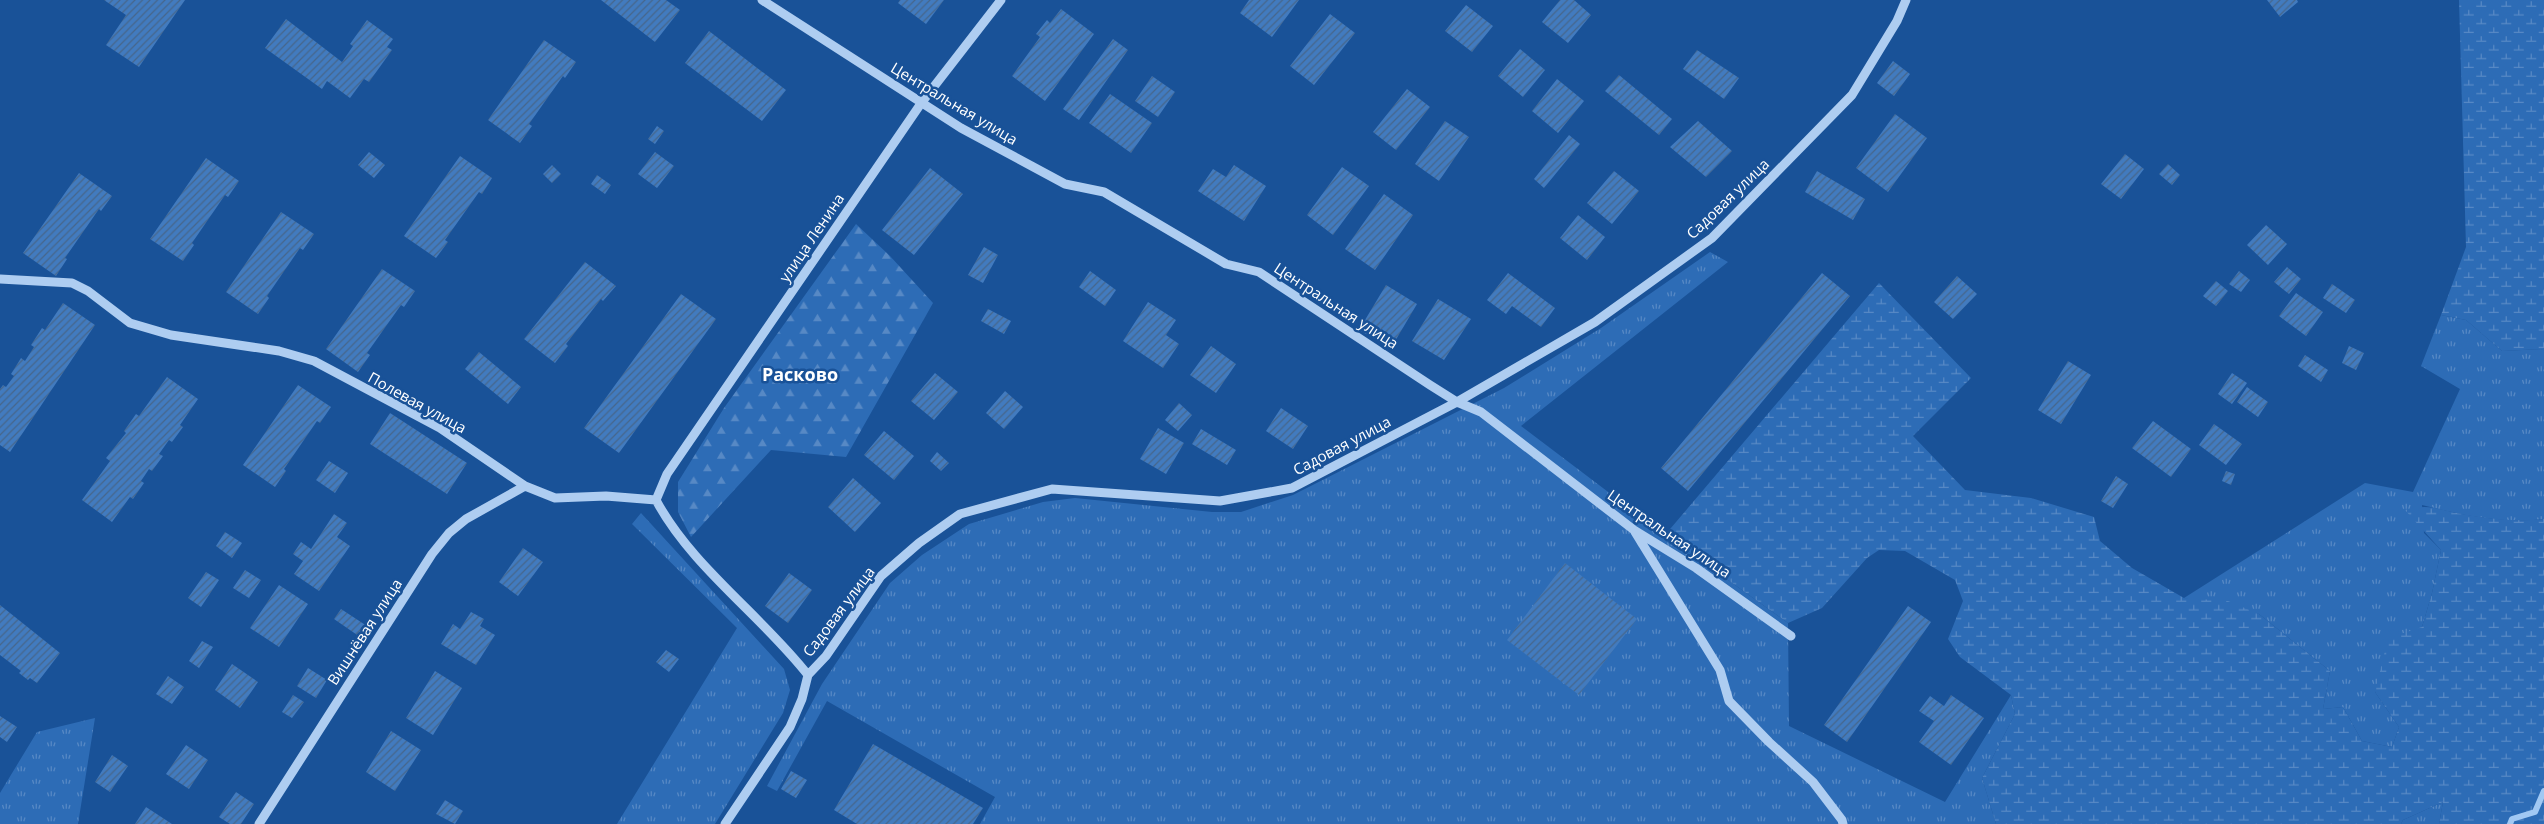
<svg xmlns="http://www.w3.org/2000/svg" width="2544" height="824" viewBox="0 0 2544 824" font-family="'Open Sans',sans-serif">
<defs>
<pattern id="grass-tufts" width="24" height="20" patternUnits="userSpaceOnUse" patternTransform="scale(1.25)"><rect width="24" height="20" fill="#2d6cb6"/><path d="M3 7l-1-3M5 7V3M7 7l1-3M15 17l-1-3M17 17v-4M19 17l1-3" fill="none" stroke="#5789c5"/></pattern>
<pattern id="forest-firs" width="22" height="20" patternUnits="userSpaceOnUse" patternTransform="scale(1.25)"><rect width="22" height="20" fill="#2d6cb6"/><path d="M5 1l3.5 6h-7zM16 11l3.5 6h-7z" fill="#5789c5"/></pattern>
<pattern id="wetland-marsh" width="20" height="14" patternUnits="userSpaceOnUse" patternTransform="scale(1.25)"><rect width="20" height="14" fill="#2d6cb6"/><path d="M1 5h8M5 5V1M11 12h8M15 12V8" fill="none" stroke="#5789c5"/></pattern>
<pattern id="building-hatch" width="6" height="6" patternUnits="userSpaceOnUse" patternTransform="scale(1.25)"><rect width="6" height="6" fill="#427bbf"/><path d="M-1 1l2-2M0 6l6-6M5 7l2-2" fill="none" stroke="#46668b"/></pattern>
</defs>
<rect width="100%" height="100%" fill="#195298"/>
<path fill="url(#grass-tufts)" d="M 1710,252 L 1728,262 L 1521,426 L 1665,535 L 1788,623 L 1789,726 L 1945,802 L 2011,695 L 2015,714 L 1982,778 L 1996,824 L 980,824 L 995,797 L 827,701 L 777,791 L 767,786 L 822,684 L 890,583 L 922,555 L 969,524 L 1043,502 L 1075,498 L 1212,512 L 1241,512 L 1293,495 L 1504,388 L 1601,328 Z
M 2441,315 L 2466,320 L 2502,351 L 2544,349 L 2544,519 C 2502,524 2462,515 2422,505 L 2424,533 L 2441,550 L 2432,593 L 2422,627 L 2375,692 L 2399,727 L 2392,747 L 2362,741 L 2343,707 L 2323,709 L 2330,671 L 2259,614 L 2184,598 L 2365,483 L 2413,492 L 2460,389 L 2421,366 Z
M 641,513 L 784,669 L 790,690 L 783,713 L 715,824 L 617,824 L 737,628 L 632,524 Z
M 95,718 L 78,824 L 0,824 L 0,793 L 37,732 Z
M 2443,802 L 2439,824 L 2401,824 L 2403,820 Z"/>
<path fill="url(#forest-firs)" d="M 856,224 L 890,256 L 933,303 L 846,457 L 771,450 L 691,537 L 678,512 L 678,482 L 724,408 Z"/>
<path fill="url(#wetland-marsh)" d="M 2459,0 L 2544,0 L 2544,349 L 2502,351 L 2466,320 L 2441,315 L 2466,247 Z
M 1879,283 L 1971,378 L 1913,436 L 1965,490 L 2031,498 L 2094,517 L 2100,541 L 2132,568 L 2184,598 L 2228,601 L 2259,614 L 2330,671 L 2323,709 L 2343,707 L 2362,741 L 2392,747 L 2399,727 L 2375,692 L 2388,638 L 2422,627 L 2432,593 L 2441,550 L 2405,510 C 2430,503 2438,510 2462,514 C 2489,519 2516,522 2544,519 L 2544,824 L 2439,824 L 2443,802 L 2403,820 L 2401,824 L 1996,824 L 1982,778 L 2015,714 L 2011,695 L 1960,657 L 1948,639 L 1963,601 L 1955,580 L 1905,551 L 1879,550 L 1867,558 L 1822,608 L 1788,623 L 1665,535 Z"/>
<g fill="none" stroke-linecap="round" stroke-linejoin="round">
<path stroke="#a1c8f3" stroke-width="6" d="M 2510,824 L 2512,819 L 2535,812 L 2544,791"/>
</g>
<path fill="url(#building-hatch)" d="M 104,0 L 185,0 L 139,67 L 106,45 L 126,15 Z
M 601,0 L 666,0 L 680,10 L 655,42 Z
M 900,0 L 944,0 L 926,24 L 898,3 Z
M 1249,0 L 1299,0 L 1272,37 L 1240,13 Z
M 1560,0 L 1574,0 L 1591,15 L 1568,43 L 1542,22 Z
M 2267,0 L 2297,0 L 2298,2 L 2280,17 Z
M 1466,5 L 1493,26 L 1472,52 L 1445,31 Z
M 1061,9 L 1094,34 L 1045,101 L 1012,76 L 1040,37 L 1036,34 L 1047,20 L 1050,23 Z
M 1330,14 L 1355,33 L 1314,85 L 1290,66 Z
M 286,19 L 342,62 L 353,46 L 350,44 L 367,20 L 393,39 L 387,47 L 392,50 L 369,82 L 364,79 L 350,98 L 327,81 L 322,89 L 265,48 Z
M 709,31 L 786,90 L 762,121 L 685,63 Z
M 1113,39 L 1128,50 L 1079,120 L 1063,109 Z
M 544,40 L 576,62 L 565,78 L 563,76 L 529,124 L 532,126 L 520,143 L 488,120 Z
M 1520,49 L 1545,70 L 1523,97 L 1498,76 Z
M 1697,50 L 1739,78 L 1724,99 L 1683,69 Z
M 1893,61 L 1910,74 L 1894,96 L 1877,83 Z
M 1619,75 L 1672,119 L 1659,135 L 1605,91 Z
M 1152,76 L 1175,92 L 1158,117 L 1135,101 Z
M 1557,79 L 1584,101 L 1558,133 L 1532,111 Z
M 1407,89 L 1430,107 L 1396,150 L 1373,132 Z
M 1110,94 L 1152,123 L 1131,153 L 1089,123 Z
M 1895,114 L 1927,138 L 1888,192 L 1856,168 Z
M 1445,121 L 1469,137 L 1439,181 L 1415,164 Z
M 1698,121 L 1732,151 L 1706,177 L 1670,147 Z
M 657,126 L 664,131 L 655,144 L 648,139 Z
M 1569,135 L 1580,144 L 1544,188 L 1534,179 Z
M 369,152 L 385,165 L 374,178 L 358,165 Z
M 655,152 L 674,166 L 657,188 L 638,174 Z
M 2125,154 L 2144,169 L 2121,199 L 2101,184 Z
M 460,156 L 492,178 L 482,194 L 479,192 L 445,240 L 448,242 L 436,258 L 404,236 Z
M 206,158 L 239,181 L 228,197 L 225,195 L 192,243 L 194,245 L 183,261 L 150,239 Z
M 2168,164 L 2180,175 L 2172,185 L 2159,174 Z
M 552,165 L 561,174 L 552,183 L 543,174 Z
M 1234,165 L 1266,186 L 1244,221 L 1198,191 L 1213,169 L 1226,177 Z
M 1342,167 L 1369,186 L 1333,235 L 1307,215 Z
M 930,168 L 963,194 L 914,255 L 882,230 Z
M 1614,171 L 1639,191 L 1612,224 L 1587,203 Z
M 1817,171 L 1865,199 L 1853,220 L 1805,192 Z
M 79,173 L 112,196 L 101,211 L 99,209 L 65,258 L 67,259 L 56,276 L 23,253 Z
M 597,175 L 611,185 L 605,194 L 591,184 Z
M 1384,194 L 1413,215 L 1375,270 L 1345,249 Z
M 281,212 L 314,234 L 303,250 L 300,248 L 267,296 L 269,298 L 258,314 L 226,292 Z
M 1578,215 L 1605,237 L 1587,260 L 1560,238 Z
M 2266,225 L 2287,244 L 2268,265 L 2247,245 Z
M 984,247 L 998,255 L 983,283 L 968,275 Z
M 585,262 L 616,286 L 603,301 L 601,299 L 566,344 L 568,346 L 555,363 L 524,339 Z
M 2287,267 L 2301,279 L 2289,294 L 2274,282 Z
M 382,269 L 415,291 L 404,307 L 401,305 L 367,353 L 370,355 L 358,372 L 326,349 Z
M 1090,271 L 1116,290 L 1105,306 L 1079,287 Z
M 2239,271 L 2250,280 L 2241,292 L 2229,284 Z
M 1508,273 L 1555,308 L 1541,327 L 1512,306 L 1506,314 L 1487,300 Z
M 1822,273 L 1850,296 L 1688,491 L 1661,468 Z
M 1957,276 L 1977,294 L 1953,319 L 1934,302 Z
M 2216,281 L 2228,291 L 2216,306 L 2203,296 Z
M 2332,284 L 2355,300 L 2346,313 L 2323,298 Z
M 1386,285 L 1417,304 L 1391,348 L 1359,330 Z
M 2296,293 L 2323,312 L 2306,336 L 2279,316 Z
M 681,294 L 716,319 L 619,453 L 584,428 Z
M 1438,299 L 1471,319 L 1444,360 L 1412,341 Z
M 1148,302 L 1176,320 L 1166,335 L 1179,344 L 1163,368 L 1123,341 Z
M 63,303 L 95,325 L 10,452 L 0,445 L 0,389 L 3,385 L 6,387 L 14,376 L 11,374 L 21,358 L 25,361 L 34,347 L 31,345 L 42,328 L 45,330 Z
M 988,309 L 1011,321 L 1004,334 L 981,321 Z
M 1211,346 L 1236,364 L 1216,393 L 1190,375 Z
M 2349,346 L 2364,353 L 2356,370 L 2342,363 Z
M 479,352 L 521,387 L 508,404 L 465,369 Z
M 2305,355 L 2328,370 L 2321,382 L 2298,366 Z
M 2068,361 L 2091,375 L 2061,424 L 2038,410 Z
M 935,373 L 958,392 L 934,420 L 911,401 Z
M 2232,373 L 2247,383 L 2232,404 L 2218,394 Z
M 167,377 L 198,399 L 180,425 L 183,427 L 172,442 L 169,440 L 159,454 L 163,456 L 152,471 L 149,469 L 141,481 L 144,483 L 133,499 L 130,497 L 112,522 L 82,500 L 110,461 L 106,458 L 126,433 L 124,431 L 136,414 L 139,416 Z
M 298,385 L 331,407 L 320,423 L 317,421 L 284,469 L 286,471 L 275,487 L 243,465 Z
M 2247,387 L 2268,402 L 2258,417 L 2237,402 Z
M 1005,391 L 1023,407 L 1004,429 L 986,413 Z
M 1179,403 L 1192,415 L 1178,431 L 1165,420 Z
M 1281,408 L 1308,426 L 1293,449 L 1266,431 Z
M 390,413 L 467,463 L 447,494 L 370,444 Z
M 2153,421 L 2191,449 L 2171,477 L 2132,448 Z
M 2214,424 L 2242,444 L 2226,465 L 2199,445 Z
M 1158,428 L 1184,443 L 1166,474 L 1140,459 Z
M 1201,429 L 1236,450 L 1227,465 L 1192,444 Z
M 884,431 L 914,456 L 894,480 L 864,455 Z
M 937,452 L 949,463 L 941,471 L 930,461 Z
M 329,461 L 348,473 L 335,493 L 316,480 Z
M 2226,471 L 2235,474 L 2231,485 L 2222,481 Z
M 2116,476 L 2128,484 L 2113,508 L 2101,501 Z
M 853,478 L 881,503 L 855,532 L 828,507 Z
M 334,514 L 347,523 L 337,537 L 350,546 L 319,591 L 294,574 L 303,561 L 293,554 L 301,542 L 311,549 Z
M 225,532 L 242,543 L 232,558 L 216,546 Z
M 523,548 L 543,562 L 518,596 L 499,582 Z
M 1565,563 L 1637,619 L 1579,695 L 1507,640 Z
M 245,570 L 261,580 L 249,598 L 233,588 Z
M 206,572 L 219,580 L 201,607 L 188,598 Z
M 789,573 L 812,590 L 788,623 L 765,606 Z
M 279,585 L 308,604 L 279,647 L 250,628 Z
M 0,605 L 60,653 L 37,683 L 30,678 L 28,680 L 19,673 L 21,671 L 0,655 Z
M 1908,606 L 1931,622 L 1847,742 L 1824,725 Z
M 341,609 L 370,628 L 363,639 L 334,619 Z
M 471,612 L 484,619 L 480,626 L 495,635 L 476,665 L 441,644 L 453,624 L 460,629 Z
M 202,641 L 213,647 L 199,668 L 189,661 Z
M 666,650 L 679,659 L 669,672 L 656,662 Z
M 232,664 L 258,682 L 240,708 L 215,690 Z
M 308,668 L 327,680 L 316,698 L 297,686 Z
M 435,671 L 462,688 L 433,735 L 406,718 Z
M 168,676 L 184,687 L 172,704 L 156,694 Z
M 293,695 L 304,702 L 292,718 L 282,712 Z
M 1951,695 L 1984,718 L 1951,765 L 1919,742 L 1934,721 L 1919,711 L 1930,696 L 1944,706 Z
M 0,716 L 17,727 L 7,742 L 0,737 Z
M 391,731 L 421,750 L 395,791 L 366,772 Z
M 873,744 L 983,808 L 973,824 L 857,824 L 834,810 Z
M 186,745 L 208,760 L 189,789 L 166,774 Z
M 112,755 L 128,766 L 110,792 L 95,782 Z
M 791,771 L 807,780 L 796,798 L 781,789 Z
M 236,792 L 254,804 L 241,824 L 230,824 L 219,817 Z
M 445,800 L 463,811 L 455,824 L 436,814 Z
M 146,807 L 172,824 L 135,824 Z"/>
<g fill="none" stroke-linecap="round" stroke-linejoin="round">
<path stroke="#aecdf1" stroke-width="9" d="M 762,0 L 961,128 L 1065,184 L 1104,192 L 1226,264 L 1259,272 L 1430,385 L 1457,402 L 1481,412 L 1634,530 L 1696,568 L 1791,636
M 0,279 L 72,283 L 88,291 L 130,323 L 171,335 L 279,351 L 314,361 L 440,428 L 525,486 L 555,498 L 606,496 L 656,500
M 656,500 L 667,474 L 922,102 L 1001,0
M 656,500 C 691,566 761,615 808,675
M 1635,532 L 1720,670 L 1729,701 L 1769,742 L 1813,782 L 1842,820 L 1843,824
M 259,824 L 432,554 L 449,533 L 466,519 L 525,486
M 725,824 L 790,727 L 802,699 L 808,675 L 826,656 L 881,576 L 919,543 L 960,514 L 1052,489 L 1220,501 L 1292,488 L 1457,402 L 1595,322 L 1712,238 L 1852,95 L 1897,21 L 1906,0"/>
</g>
<g text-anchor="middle" stroke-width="5" stroke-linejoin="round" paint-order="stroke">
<g font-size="15" fill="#fff" stroke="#195298">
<text transform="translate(954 104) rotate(31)" y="5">Центральная улица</text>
<text transform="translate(1728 199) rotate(-44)" y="5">Садовая улица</text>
<text transform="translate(812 238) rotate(-56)" y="5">улица Ленина</text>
<text transform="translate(1336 306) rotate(33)" y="5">Центральная улица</text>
<text transform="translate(417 403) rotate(29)" y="5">Полевая улица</text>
<text transform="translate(1342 446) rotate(-28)" y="5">Садовая улица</text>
<text transform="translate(1669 534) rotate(34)" y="5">Центральная улица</text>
<text transform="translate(839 612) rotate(-53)" y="5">Садовая улица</text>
<text transform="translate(365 632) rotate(-57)" y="5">Вишнёвая улица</text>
</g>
<g font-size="18" font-weight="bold" fill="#fff" stroke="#195298">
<text x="800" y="381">Расково</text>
</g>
</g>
</svg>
